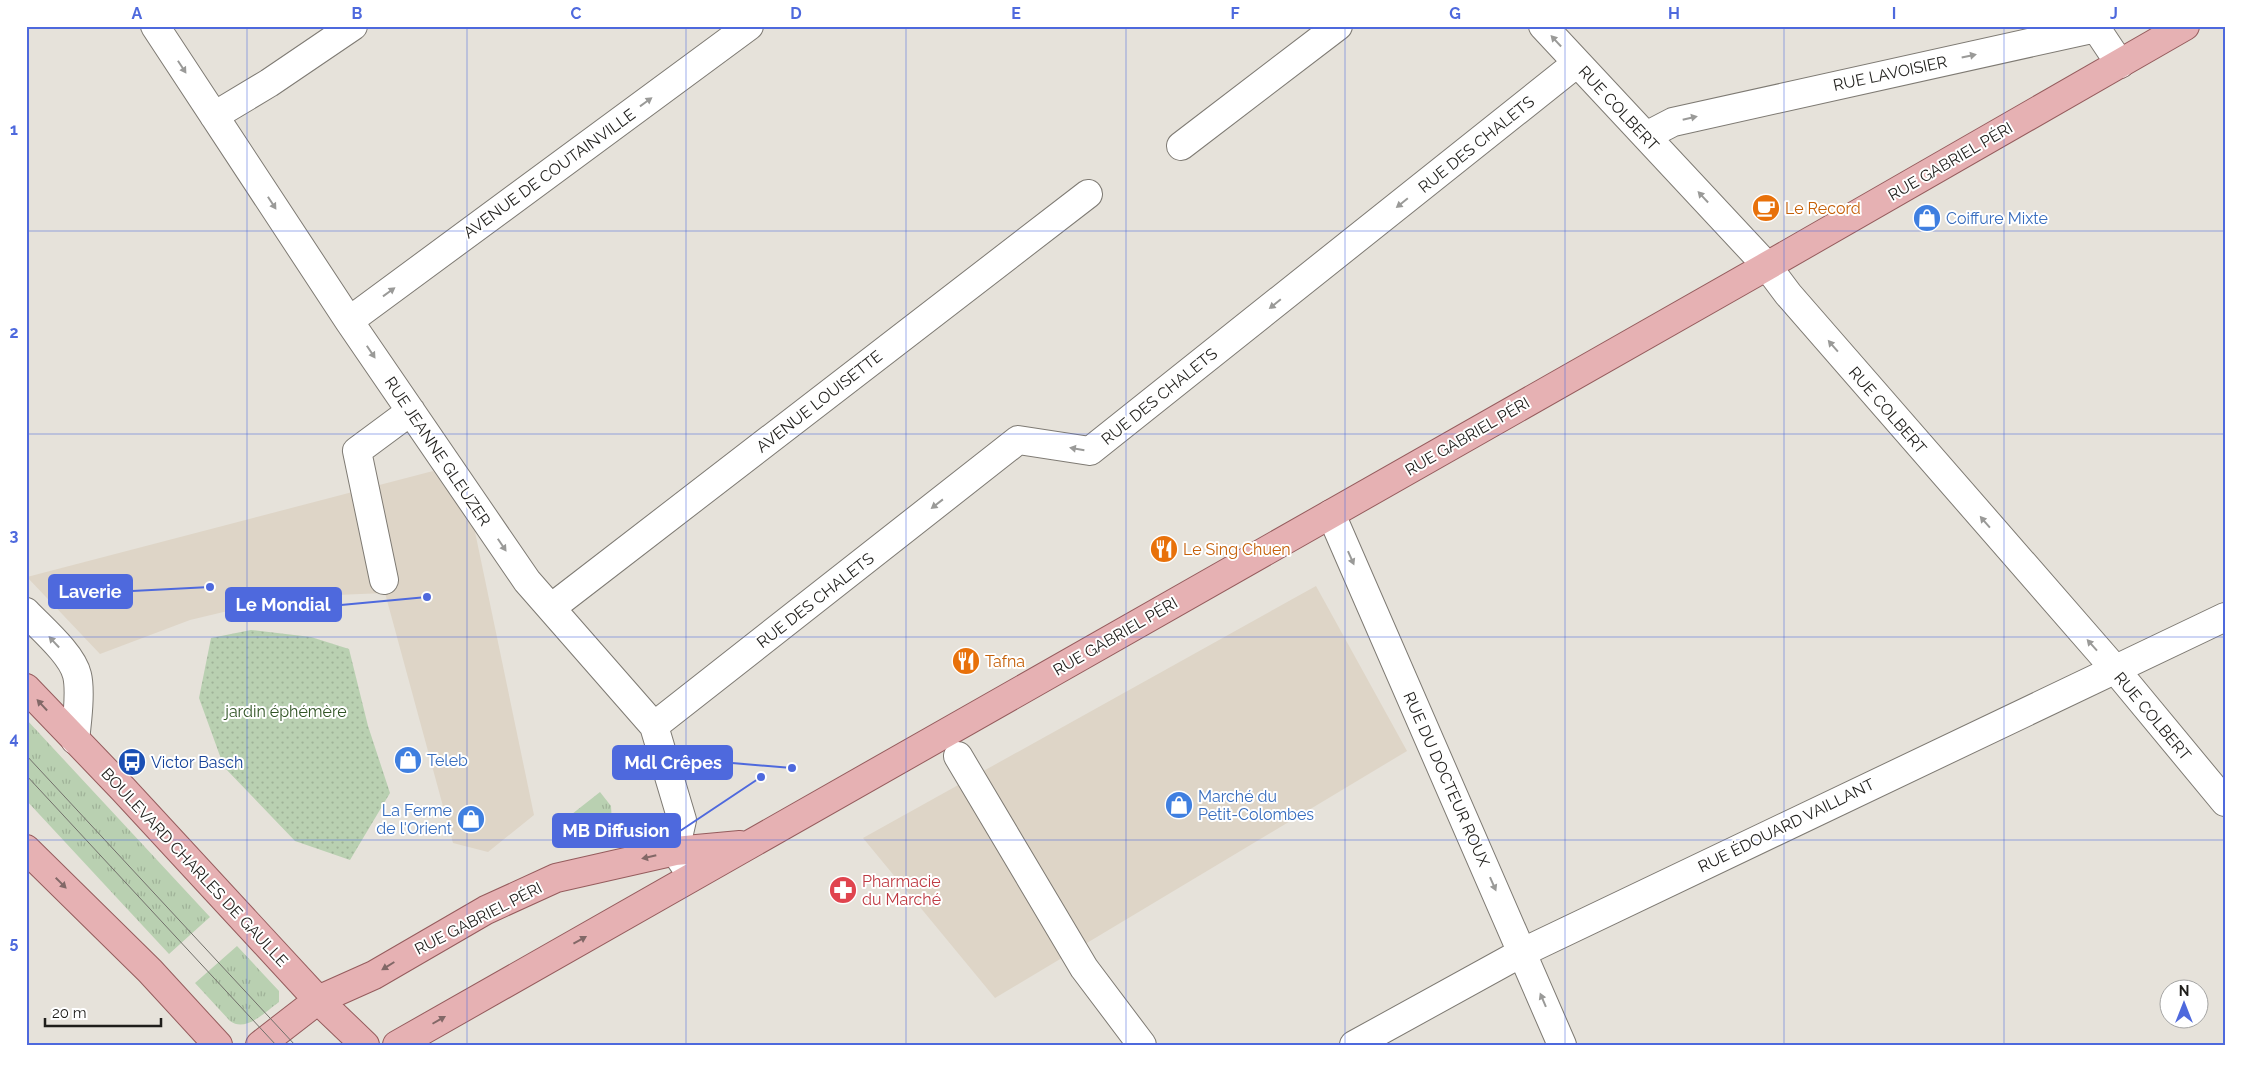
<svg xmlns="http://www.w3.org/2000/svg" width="2251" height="1071" viewBox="0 0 2251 1071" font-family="Raleway,sans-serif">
<defs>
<pattern id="grass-tufts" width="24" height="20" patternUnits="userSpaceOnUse" patternTransform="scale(1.25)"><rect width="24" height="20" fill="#b9d0b1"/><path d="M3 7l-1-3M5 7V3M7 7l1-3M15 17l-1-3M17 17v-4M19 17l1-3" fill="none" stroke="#9fb298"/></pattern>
<pattern id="garden-dots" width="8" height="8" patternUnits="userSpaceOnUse" patternTransform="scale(1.25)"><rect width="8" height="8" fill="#b9d0b1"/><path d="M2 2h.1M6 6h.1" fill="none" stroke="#9fb298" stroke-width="1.8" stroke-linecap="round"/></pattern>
</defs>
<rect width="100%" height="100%" fill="#e6e2da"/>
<path fill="#ded5c7" d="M 433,471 L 474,527 L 534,815 L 488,852 L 453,843 L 385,593 L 287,597 L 190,620 L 100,654 L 27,577 Z
M 1316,586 L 1407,751 L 995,998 L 863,838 Z"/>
<path fill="url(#grass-tufts)" d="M 26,719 L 210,917 L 169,954 L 26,800 Z
M 600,792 L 611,806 L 612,823 L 554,836 L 553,829 Z
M 237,946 L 279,991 L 279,1002 C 266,1011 246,1033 230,1021 L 195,983 Z"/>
<path fill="url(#garden-dots)" d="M 251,630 L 311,637 L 349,649 L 368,726 L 390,793 L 350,860 L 295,841 L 224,767 L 199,698 L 211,638 Z"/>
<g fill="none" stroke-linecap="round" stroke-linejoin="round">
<defs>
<path id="minor" d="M 155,26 L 349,321 L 527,581 L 654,726 L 682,820 L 675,851 L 692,876
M 1543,26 L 1767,266 L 1788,294 L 2114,668 L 2225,802
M 214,116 L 269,83 L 353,26
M 1646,136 L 1673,122 L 2096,28 L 2120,64
M 1181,146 L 1338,26
M 349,321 L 749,26
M 1331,514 L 1562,1045
M 384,580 L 357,451 L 411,411
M 551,608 L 1088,194
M 26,612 C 41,628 72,654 77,675 C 81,691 77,723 75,740
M 654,726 L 1018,440 L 1090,451 L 1577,63
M 958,756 L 1084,968 L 1142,1045
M 1354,1045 L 1523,952 L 2225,617"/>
<path id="major" d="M 26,688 L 123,789 L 318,1000 L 365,1045
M 26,849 L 150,971 L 218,1045
M 260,1045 L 318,1000 L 374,975 L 486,910 L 556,878 L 675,851 L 740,845
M 397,1045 L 1767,266 L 2185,26"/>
</defs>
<use href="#minor" stroke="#7e7a73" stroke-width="30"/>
<use href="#major" stroke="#955c5d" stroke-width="30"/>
<use href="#minor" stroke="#fff" stroke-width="28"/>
<use href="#major" stroke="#e6b1b3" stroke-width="28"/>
<path stroke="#72706b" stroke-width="1" d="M 26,755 L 295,1045
M 26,775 L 276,1045"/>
</g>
<defs><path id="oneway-solid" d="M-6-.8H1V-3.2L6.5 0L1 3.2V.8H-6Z" transform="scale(1.25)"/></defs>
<g fill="#9a9a98">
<use href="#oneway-solid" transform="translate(1556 41) rotate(-133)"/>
<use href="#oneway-solid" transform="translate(1969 56) rotate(-12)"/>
<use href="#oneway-solid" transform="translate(182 67) rotate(57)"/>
<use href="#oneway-solid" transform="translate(646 102) rotate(-36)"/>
<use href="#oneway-solid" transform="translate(1690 118) rotate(-13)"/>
<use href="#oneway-solid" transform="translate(1703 197) rotate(-133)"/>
<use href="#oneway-solid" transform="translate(272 203) rotate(57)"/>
<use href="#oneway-solid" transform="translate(1402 203) rotate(141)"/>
<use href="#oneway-solid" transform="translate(389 292) rotate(-36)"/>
<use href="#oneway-solid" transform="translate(1275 304) rotate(141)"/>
<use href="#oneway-solid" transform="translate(1833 346) rotate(-131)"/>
<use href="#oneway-solid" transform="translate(371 352) rotate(56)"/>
<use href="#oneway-solid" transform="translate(1077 449) rotate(-170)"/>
<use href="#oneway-solid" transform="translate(937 504) rotate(142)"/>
<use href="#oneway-solid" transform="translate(1985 522) rotate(-131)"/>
<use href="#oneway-solid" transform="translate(502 545) rotate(56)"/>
<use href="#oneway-solid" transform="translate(1351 558) rotate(66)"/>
<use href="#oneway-solid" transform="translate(54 642) rotate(-133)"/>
<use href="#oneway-solid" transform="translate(2092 645) rotate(-132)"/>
<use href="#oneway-solid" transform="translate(1493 884) rotate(66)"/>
<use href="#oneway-solid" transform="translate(1543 1000) rotate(-113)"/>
</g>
<g fill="#826867">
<use href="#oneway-solid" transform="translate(42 705) rotate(-133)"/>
<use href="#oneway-solid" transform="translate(649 857) rotate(167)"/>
<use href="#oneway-solid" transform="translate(61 883) rotate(45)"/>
<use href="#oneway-solid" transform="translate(580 940) rotate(-29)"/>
<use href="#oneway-solid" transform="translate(388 966) rotate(148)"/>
<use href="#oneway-solid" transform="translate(439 1020) rotate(-30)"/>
</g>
<path fill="none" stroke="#4e69dd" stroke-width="1" stroke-opacity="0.55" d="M 247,26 L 247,1045M 467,26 L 467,1045M 686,26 L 686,1045M 906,26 L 906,1045M 1126,26 L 1126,1045M 1345,26 L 1345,1045M 1565,26 L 1565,1045M 1784,26 L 1784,1045M 2004,26 L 2004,1045M 26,231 L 2225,231M 26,434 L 2225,434M 26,637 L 2225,637M 26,840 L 2225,840"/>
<defs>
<symbol id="cafe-disc" viewBox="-11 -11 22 22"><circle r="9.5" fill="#e8710a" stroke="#fff"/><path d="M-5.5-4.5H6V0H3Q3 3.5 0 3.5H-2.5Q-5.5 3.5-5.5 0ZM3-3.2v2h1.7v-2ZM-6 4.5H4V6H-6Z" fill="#fff"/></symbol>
<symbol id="shop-disc" viewBox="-11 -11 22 22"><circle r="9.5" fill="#3f7fe0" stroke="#fff"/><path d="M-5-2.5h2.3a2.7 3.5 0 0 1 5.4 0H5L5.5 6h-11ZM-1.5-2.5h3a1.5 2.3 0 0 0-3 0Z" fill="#fff"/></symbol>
<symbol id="restaurant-disc" viewBox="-11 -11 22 22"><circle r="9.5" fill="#e8710a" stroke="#fff"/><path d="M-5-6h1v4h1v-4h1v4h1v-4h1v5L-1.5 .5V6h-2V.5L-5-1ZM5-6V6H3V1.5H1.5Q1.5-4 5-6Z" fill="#fff"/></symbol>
<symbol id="bus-disc" viewBox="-11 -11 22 22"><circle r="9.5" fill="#1a4fb4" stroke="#fff"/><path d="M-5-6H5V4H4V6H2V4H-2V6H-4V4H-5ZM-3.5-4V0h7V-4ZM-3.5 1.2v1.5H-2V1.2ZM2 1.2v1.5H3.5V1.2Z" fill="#fff"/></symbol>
<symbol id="pharmacy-disc" viewBox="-11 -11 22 22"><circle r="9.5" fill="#e0444e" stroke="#fff"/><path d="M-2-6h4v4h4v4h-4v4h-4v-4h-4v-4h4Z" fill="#fff"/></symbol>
</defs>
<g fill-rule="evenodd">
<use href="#cafe-disc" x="1750" y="192" width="32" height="32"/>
<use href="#shop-disc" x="1911" y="202" width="32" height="32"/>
<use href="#restaurant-disc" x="1148" y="533" width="32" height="32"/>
<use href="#restaurant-disc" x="950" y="645" width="32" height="32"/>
<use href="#shop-disc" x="392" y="744" width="32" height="32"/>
<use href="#bus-disc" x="116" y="746" width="32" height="32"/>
<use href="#shop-disc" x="1163" y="789" width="32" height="32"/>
<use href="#shop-disc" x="455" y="803" width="32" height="32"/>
<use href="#pharmacy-disc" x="827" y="874" width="32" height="32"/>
</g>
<g text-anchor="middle" stroke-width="4" stroke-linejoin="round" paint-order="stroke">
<g font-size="16" fill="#1f1e1b" stroke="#fff">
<text transform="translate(1890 73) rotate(-12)" y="6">RUE LAVOISIER</text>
<text transform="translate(1619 108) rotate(47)" y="6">RUE COLBERT</text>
<text transform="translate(1476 144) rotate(-39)" y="6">RUE DES CHALETS</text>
<text transform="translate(1950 161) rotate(-30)" y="6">RUE GABRIEL PÉRI</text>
<text transform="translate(549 173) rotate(-36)" y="6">AVENUE DE COUTAINVILLE</text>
<text transform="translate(1159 396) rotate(-39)" y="6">RUE DES CHALETS</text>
<text transform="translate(819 401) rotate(-38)" y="6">AVENUE LOUISETTE</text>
<text transform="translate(1888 410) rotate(49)" y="6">RUE COLBERT</text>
<text transform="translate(1467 436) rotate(-30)" y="6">RUE GABRIEL PÉRI</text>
<text transform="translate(438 451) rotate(56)" y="6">RUE JEANNE GLEUZER</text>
<text transform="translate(815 600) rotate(-38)" y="6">RUE DES CHALETS</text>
<text transform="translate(1115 636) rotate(-30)" y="6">RUE GABRIEL PÉRI</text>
<text transform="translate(2153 716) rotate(50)" y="6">RUE COLBERT</text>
<text transform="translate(1447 779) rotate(66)" y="6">RUE DU DOCTEUR ROUX</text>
<text transform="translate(1786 825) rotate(-26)" y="6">RUE ÉDOUARD VAILLANT</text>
<text transform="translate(195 867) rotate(47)" y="6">BOULEVARD CHARLES DE GAULLE</text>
<text transform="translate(478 918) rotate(-27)" y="6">RUE GABRIEL PÉRI</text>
</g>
<g font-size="16" fill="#c56008" stroke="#fff" text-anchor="start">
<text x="1785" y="214">Le Record</text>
<text x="1183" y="555">Le Sing Chuen</text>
<text x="985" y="667">Tafna</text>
</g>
<g font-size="16" fill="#366cbe" stroke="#fff" text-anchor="start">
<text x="1946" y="224">Coiffure Mixte</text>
<text x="427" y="766">Teleb</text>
<text x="1198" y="802">Marché du<tspan x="1198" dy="18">Petit-Colombes</tspan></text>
<text x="452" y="816" text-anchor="end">La Ferme<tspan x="452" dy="18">de l'Orient</tspan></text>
</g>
<g font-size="16" fill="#315425" stroke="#fff">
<text x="286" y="717">jardin éphémère</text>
</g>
<g font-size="16" fill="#164399" stroke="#fff" text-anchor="start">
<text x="151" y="768">Victor Basch</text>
</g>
<g font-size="16" fill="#be3a42" stroke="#fff" text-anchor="start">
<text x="862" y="887">Pharmacie<tspan x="862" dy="18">du Marché</tspan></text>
</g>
</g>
<path fill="none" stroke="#4e69dd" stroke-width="2" d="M210 587L132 591M427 597L341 605M792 768L732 763M761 777L680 831"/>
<g fill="#4e69dd" stroke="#fff" stroke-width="2">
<circle cx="210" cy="587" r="5"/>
<circle cx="427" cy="597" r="5"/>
<circle cx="792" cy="768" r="5"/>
<circle cx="761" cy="777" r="5"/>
</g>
<g fill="#4e69dd" stroke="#4e69dd" stroke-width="2">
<rect x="49" y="575" width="83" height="33" rx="5"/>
<rect x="226" y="588" width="115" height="33" rx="5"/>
<rect x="613" y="746" width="119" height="33" rx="5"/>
<rect x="553" y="814" width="127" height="33" rx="5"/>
</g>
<g font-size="18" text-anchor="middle" font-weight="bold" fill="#fff">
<text x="90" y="598">Laverie</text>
<text x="283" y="611">Le Mondial</text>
<text x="673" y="769">Mdl Crêpes</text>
<text x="616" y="837">MB Diffusion</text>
</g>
<rect width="2251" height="1071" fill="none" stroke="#ffffff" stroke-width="55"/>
<g transform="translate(2184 1004)"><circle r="24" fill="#ffffff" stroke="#a5a5a4"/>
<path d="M0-4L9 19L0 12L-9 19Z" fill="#4e69dd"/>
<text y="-8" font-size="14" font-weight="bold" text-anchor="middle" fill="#1f1e1b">N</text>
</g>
<path d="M45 1018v8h116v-8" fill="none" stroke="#1f1e1b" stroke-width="2.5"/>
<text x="52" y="1018" font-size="15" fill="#1f1e1b" stroke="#ffffff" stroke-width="4" paint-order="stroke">20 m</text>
<rect x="28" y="28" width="2196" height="1016" fill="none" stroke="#4e69dd" stroke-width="2"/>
<g font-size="16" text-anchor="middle" font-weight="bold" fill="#4e69dd">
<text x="137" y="19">A</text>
<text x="357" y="19">B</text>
<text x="576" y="19">C</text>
<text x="796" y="19">D</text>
<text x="1016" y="19">E</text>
<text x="1235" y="19">F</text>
<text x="1455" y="19">G</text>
<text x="1674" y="19">H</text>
<text x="1894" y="19">I</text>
<text x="2114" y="19">J</text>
<text x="14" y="135">1</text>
<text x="14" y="338">2</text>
<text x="14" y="541">3</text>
<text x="14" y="744">4</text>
<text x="14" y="948">5</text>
</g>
</svg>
